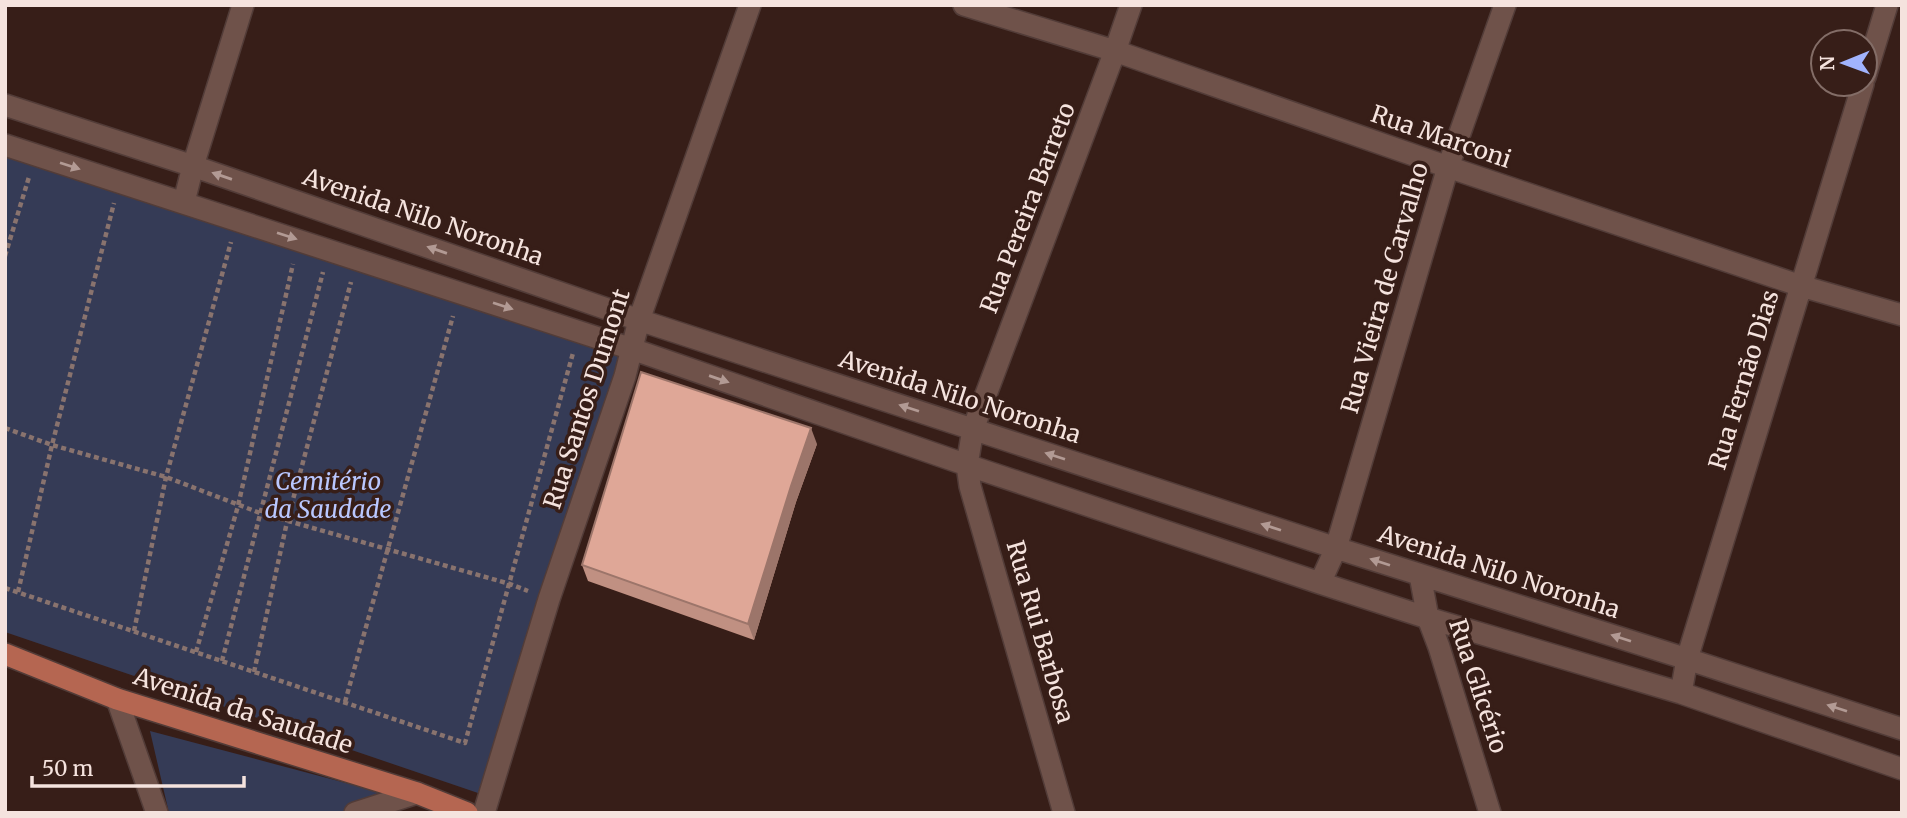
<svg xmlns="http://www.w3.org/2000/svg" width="1907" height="818" viewBox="0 0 1907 818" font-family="Merriweather,serif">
<rect width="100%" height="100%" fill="#371e18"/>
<path fill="#353b56" d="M 5,147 L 629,349 L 478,793 L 5,632 Z
M 150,731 L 395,796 L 345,813 L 169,813 Z"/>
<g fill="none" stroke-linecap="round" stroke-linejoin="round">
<defs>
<path id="minor" d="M 964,5 L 1115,51 L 1448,167 L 1801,286 L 1902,315
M 1865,77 L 1887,5
M 5,105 L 193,166 L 639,320 L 1336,548 L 1687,659 L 1902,729
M 5,145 L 632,349 L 967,465 L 1320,583 L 1428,618 L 1681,693 L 1902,769
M 184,202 L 193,166 L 243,5
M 1420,575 L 1428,618 L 1439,647 L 1490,813
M 1320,583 L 1336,548 L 1448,167 L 1505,5
M 1681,693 L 1687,659 L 1863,84
M 117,699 L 157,813
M 355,813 L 417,793
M 484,813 L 549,599 L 625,376 L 639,320 L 750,5
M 1064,813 L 970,486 L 967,465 L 973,429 L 1115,51 L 1131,5"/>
<path id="major" d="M 5,654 L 117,699 L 417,793 L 467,813"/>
</defs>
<use href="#minor" stroke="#523c38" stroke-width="24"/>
<use href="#major" stroke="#523c38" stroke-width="24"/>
<path stroke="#89736e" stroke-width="4.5" stroke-dasharray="5 3.5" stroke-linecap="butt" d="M 5,256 L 29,177
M 5,428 L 52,445 L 166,477 L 260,513 L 510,584 L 528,591
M 5,588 L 465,743 L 573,353
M 18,592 L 52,445 L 114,203
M 134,631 L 166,477 L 231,242
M 196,652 L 238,506 L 293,264
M 222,661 L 323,272
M 254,672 L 287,522 L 351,282
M 345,702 L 453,316"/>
<use href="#minor" stroke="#6f524a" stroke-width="21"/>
<use href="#major" stroke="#b56651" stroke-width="21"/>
</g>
<path fill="#c09082" d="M 817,444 L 796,502 L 754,640 L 588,581 L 582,565 Z"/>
<path fill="#9c756a" d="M 811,428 L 817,444 L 796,502 L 754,640 L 748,624 L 791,486 Z"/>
<path fill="#dfa797" stroke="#9c756a" stroke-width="2" d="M 641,372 L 811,428 L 791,486 L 748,624 L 582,565 Z"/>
<defs><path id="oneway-solid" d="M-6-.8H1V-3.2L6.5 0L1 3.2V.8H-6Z" transform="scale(1.75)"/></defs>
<g fill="#b29a94">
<use href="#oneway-solid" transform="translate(70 166) rotate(18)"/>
<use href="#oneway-solid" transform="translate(222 176) rotate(-161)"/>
<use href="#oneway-solid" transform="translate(287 236) rotate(18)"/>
<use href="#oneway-solid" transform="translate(437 250) rotate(-161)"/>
<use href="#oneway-solid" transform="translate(503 306) rotate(18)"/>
<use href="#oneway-solid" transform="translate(719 379) rotate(19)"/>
<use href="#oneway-solid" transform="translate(909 408) rotate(-162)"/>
<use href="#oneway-solid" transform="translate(1055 456) rotate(-162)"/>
<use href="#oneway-solid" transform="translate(1271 527) rotate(-162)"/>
<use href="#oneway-solid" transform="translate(1380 562) rotate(-162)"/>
<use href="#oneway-solid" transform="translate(1621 638) rotate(-162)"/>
<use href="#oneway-solid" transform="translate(1837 708) rotate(-162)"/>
</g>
<g text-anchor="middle" stroke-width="7" stroke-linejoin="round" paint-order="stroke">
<g font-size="24" fill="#f5e3de" stroke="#371e18">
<text transform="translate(1441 137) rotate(19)" y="8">Rua Marconi</text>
<text transform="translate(1028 208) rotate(-69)" y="8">Rua Pereira Barreto</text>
<text transform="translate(423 217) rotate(19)" y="8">Avenida Nilo Noronha</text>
<text transform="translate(1385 288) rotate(-74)" y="8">Rua Vieira de Carvalho</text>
<text transform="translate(1744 380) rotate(-73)" y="8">Rua Fernão Dias</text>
<text transform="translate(960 397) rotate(18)" y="8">Avenida Nilo Noronha</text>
<text transform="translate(587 399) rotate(-72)" y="8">Rua Santos Dumont</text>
<text transform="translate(1499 572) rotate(18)" y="8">Avenida Nilo Noronha</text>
<text transform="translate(1040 632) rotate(74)" y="8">Rua Rui Barbosa</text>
<text transform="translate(1478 686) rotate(72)" y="8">Rua Glicério</text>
<text transform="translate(243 711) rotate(18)" y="8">Avenida da Saudade</text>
</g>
<g font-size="24" font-style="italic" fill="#b9c7ff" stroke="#371e18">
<text x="328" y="490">Cemitério<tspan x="328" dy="28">da Saudade</tspan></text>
</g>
</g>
<rect width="1907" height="818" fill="none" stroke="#f5e3de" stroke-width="14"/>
<g transform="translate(1844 63) rotate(269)"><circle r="33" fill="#371e18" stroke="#836d67" stroke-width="2"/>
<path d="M0-5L12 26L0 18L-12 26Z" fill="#a1b3fd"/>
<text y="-10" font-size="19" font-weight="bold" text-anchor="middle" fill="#f5e3de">N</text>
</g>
<path d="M32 776v10h212v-10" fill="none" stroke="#f5e3de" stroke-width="3.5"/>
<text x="42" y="776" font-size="21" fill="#f5e3de" stroke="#371e18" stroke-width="5" paint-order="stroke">50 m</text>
</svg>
